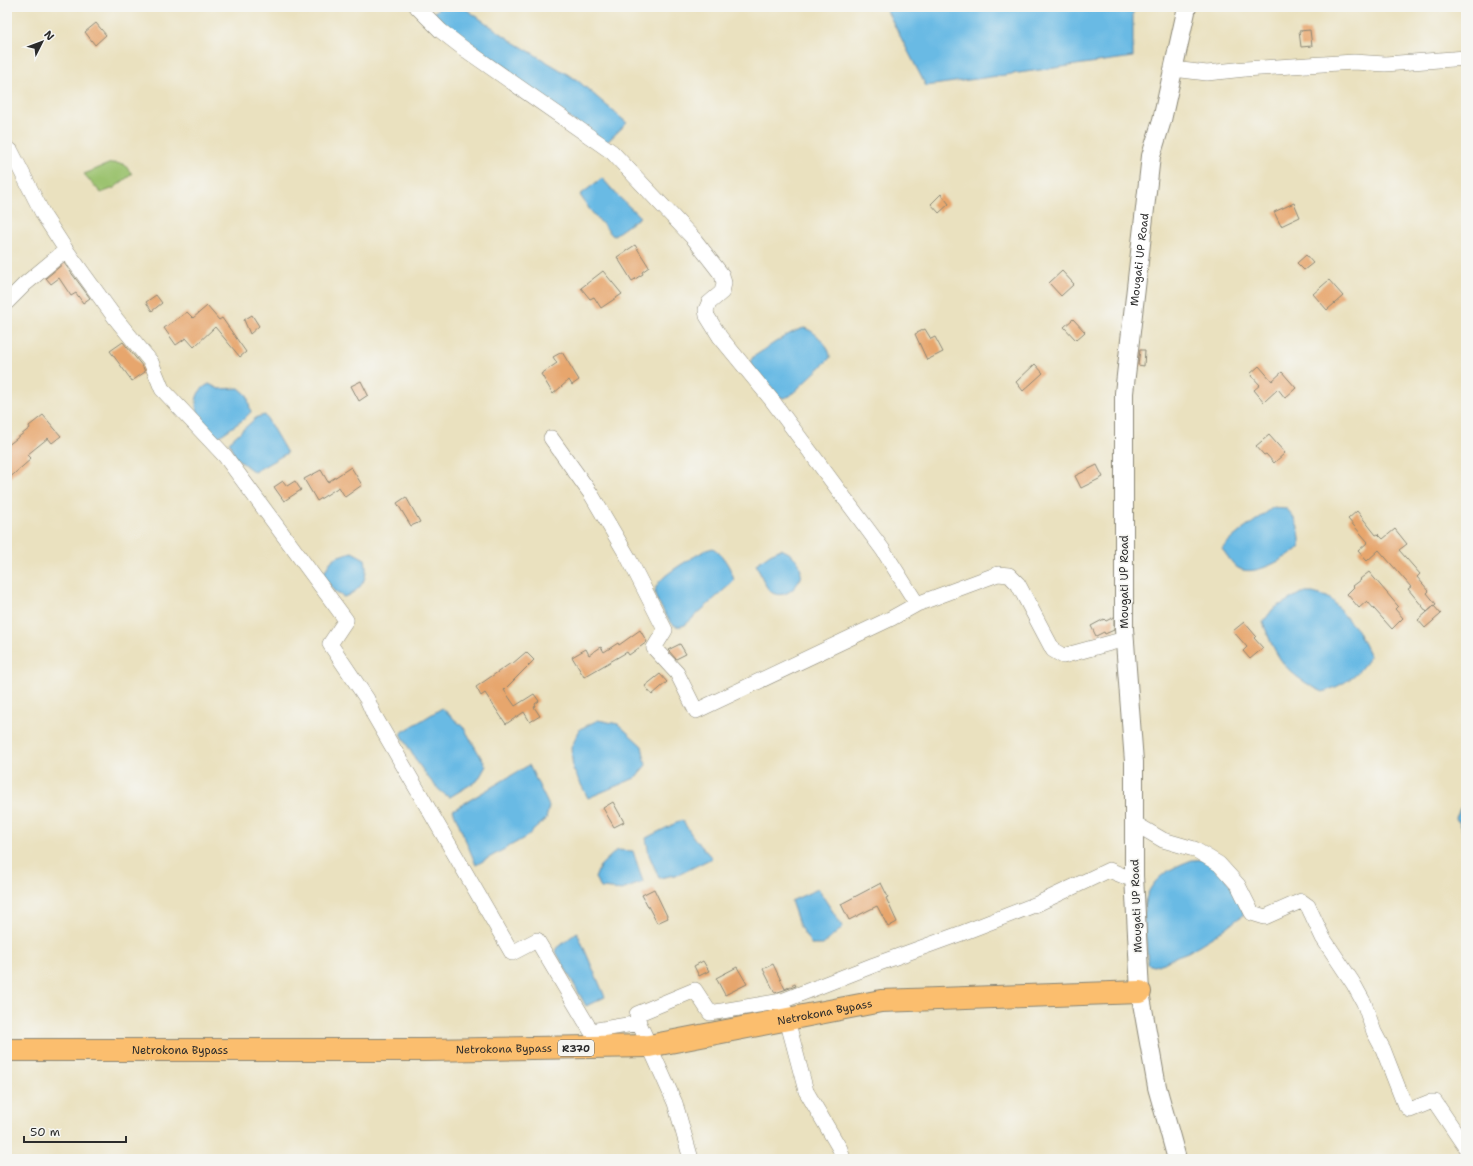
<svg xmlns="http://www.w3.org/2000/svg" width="1473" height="1166" viewBox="0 0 1473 1166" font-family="'Shantell Sans',sans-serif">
<rect width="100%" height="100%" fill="#f6f6f2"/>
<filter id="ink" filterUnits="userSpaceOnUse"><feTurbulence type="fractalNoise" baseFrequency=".025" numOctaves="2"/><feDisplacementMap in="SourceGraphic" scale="8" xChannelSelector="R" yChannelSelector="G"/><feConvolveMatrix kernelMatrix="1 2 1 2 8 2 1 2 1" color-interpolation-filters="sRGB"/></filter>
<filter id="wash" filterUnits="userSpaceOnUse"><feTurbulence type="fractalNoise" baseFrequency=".012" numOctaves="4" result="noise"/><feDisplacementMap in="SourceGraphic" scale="16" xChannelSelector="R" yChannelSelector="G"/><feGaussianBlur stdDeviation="0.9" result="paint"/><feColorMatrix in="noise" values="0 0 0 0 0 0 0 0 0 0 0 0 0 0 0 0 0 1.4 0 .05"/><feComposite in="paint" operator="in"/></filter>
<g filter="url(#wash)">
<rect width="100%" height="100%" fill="#eae1bf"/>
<path fill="#9cc36f" stroke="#64774d" d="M 111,163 L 124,164 L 132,174 L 114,188 L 101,193 L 84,174 Z"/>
<path fill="#69bae4" stroke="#4a7288" d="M 441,7 L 463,7 L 512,41 L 577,80 L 627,123 L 605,144 L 429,16 Z
M 885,7 L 1133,7 L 1133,57 L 926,86 Z
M 602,178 L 618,196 L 640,217 L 613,236 L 590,210 L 580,195 Z
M 804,328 C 814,330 831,347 830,358 L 790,396 L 783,398 L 779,396 L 752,367 L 750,362 L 753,357 C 769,347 786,333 804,328 Z
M 209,384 L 219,389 L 239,388 L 247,395 L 251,412 L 243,420 L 218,437 C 200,426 184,396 209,384 Z
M 265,415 L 287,453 L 254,472 L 235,457 L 229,442 L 257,417 Z
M 1272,508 L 1287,509 C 1297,520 1301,532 1300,547 C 1287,557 1255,578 1238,568 C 1232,564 1227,555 1222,549 C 1235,532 1256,522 1272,508 Z
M 713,548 C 723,555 732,569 734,581 L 685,625 C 674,629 672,624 666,615 C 663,609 655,600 655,593 C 655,591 656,585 658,584 C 663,574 695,556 706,550 Z
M 781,549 C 823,566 788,607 770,591 C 764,585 760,572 756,564 L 770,554 Z
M 352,552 L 365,559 C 369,578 362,590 344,597 L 335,592 L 322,576 C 333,557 331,558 352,552 Z
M 1301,593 L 1313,593 L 1327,597 L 1333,601 L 1348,620 L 1357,630 L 1370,656 C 1357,676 1346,684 1323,692 C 1287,675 1276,659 1263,622 L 1273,609 Z
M 442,708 L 464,728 L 486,766 L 478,780 L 450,797 C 434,792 408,749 401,733 Z
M 598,720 L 618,724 L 642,746 L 646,765 L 635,778 L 588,798 L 573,769 L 571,748 L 580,729 Z
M 529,765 L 549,806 L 546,819 L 526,837 L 476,865 L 453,810 Z
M 1466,803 L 1466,838 L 1456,818 L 1460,808 Z
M 682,820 L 694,838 L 712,858 L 680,874 L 659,878 L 649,855 L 646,838 Z
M 617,850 L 633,851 L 643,882 L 622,890 L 601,888 L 595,878 L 600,866 Z
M 1192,860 C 1196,860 1201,859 1204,860 C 1224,866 1237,897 1244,914 L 1222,931 L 1188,952 L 1177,956 L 1164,963 L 1154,966 L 1147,964 C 1148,949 1145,935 1144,920 C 1142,885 1162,871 1192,860 Z
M 818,889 L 843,927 L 823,945 L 812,945 L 800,927 L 791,901 Z
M 577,932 L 605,997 L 586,1006 L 555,950 Z"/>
<g id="blocks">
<path fill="#e7a66d" d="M 96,23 L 106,35 L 95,45 L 85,32 Z
M 1310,30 L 1312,46 L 1301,47 L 1299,31 Z
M 941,194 L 949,204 L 939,213 L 931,204 Z
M 1294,203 L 1300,217 L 1281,226 L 1274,212 Z
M 635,245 L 649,267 L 642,272 L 643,274 L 632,281 L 617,257 Z
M 1306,255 L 1313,263 L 1304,270 L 1297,263 Z
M 64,263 L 90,298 L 83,303 L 76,293 L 71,296 L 59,278 L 51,284 L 46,278 Z
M 603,271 L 622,294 L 601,308 L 594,297 L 590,299 L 581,288 Z
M 1062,271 L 1074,284 L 1061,296 L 1049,283 Z
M 1329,280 L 1343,296 L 1327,310 L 1313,294 Z
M 156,295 L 162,303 L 152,311 L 146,302 Z
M 207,306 L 219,320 L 222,318 L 246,352 L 240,357 L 215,327 L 194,347 L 186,338 L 176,345 L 164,328 L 187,312 L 193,318 Z
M 252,315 L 259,326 L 250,334 L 244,320 Z
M 1073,319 L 1085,332 L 1076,340 L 1064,327 Z
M 925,329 L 931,339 L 935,337 L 943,352 L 927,360 L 915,334 Z
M 123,342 L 143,367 L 145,372 L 132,381 L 110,351 Z
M 1140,350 L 1145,350 L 1144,366 L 1138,365 Z
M 562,352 L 579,380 L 572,385 L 569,380 L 553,394 L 541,374 L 557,363 L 553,357 Z
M 1035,364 L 1043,373 L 1023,391 L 1016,382 Z
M 1259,366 L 1272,381 L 1282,372 L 1296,388 L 1285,398 L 1278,389 L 1264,402 L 1254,390 L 1260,385 L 1250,374 Z
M 361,381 L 368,395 L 359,401 L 351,386 Z
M 43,415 L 61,436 L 52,443 L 48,438 L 27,455 L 31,459 L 7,480 L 7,446 L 30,428 L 29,426 Z
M 1269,435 L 1285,453 L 1274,463 L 1266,454 L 1264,455 L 1256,446 Z
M 1097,465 L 1103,477 L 1081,488 L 1075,476 Z
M 351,467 L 362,485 L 345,497 L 339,487 L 317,501 L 304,479 L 321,470 L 328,482 Z
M 283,481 L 287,486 L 295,481 L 301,490 L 284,501 L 274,487 Z
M 406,497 L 420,522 L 411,526 L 397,503 Z
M 1357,511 L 1376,535 L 1378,534 L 1383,539 L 1395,529 L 1407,544 L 1399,550 L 1420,574 L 1417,577 L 1429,591 L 1427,593 L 1436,604 L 1427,612 L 1408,589 L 1411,587 L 1379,550 L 1367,561 L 1358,551 L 1368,542 L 1348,519 Z
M 1369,572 L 1398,606 L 1395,609 L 1403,618 L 1392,629 L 1367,601 L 1359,608 L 1347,594 L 1354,587 L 1353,586 L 1361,580 L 1360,579 Z
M 1434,606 L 1441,614 L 1425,628 L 1418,620 Z
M 1114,617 L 1114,630 L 1105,634 L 1104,632 L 1096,636 L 1091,626 L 1104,619 L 1106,621 Z
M 1244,622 L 1256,636 L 1254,638 L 1263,648 L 1250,659 L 1243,651 L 1247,647 L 1233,631 Z
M 640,630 L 647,642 L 629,655 L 627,652 L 584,677 L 572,657 L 586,649 L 589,655 L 601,647 L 604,652 L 618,643 L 619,645 Z
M 680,644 L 686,654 L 676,659 L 668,650 Z
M 526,652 L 534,660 L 504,690 L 515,706 L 534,694 L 539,701 L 535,704 L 536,706 L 534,707 L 540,716 L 530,722 L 524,712 L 506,724 L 485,693 L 481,696 L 476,687 L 511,663 L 512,664 Z
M 660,674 L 667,682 L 652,695 L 645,686 Z
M 613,802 L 624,822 L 614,827 L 603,808 Z
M 881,883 L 888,897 L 886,898 L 897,922 L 888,927 L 877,906 L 849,920 L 841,904 Z
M 654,889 L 668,918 L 657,923 L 642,895 Z
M 703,961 L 709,971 L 699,976 L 694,966 Z
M 773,964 L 785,989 L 795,984 L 796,986 L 775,993 L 763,969 Z
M 737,967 L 747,984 L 725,995 L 716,978 Z"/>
</g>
</g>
<g filter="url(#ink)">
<use href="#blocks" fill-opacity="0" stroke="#8a8675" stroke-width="1"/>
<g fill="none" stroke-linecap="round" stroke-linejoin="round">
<defs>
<path id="minor" d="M 417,7 L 441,31 L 463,48 L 612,152 L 694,239 L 722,275 L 724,283 L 722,292 L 709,303 L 706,310 L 707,316 L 720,337 L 771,399 L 883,550 L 917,604
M 1173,69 L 1207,73 L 1245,69 L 1354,62 L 1385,64 L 1466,58
M 7,148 L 11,151 L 44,216 L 66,250 L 116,319 L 151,362 L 162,389 L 225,456 L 346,620 L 330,644 L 367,699 L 374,715 L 512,953 L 537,940 L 591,1031 L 639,1023 L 675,1103 L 691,1159
M 7,302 L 25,284 L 66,250
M 551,438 L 591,494 L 628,557 L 665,630 L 654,648 L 677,673 L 696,711 L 892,618 L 917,604 L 998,574 L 1009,575 L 1018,584 L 1053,650 L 1063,656 L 1125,639
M 1134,823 L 1163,840 L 1194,849 L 1219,864 L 1238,885 L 1252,913 L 1265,917 L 1301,901 L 1308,906 L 1323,938 L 1353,983 L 1364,1003 L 1374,1032 L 1383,1049 L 1404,1103 L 1410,1110 L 1430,1102 L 1435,1102 L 1466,1148
M 639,1023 L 637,1014 L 695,990 L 710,1013 L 782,1001
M 843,1159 L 840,1149 L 806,1091 L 782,1001 L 874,965 L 962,933 L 1037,904 L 1109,870 L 1126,877 L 1134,876"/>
<g id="tertiary">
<path id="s1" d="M 1177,1159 L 1157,1087 L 1140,992 L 1134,876 L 1134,762 L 1124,629 L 1124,393 L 1151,156 L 1162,120 L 1187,7"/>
</g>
<g id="primary">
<path id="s2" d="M 7,1050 L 425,1050 L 649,1046 L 881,1001 L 1140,992"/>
</g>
</defs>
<use href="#minor" stroke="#8a8675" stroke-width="16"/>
<use href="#tertiary" stroke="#8a8675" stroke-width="20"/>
<use href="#primary" stroke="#8a8675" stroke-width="24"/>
<use href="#minor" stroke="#fff" stroke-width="15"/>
<use href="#tertiary" stroke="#fff" stroke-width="18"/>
<use href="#primary" stroke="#fbbe6e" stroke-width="22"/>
</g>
</g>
<g text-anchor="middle" stroke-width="3.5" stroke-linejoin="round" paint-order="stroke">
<rect fill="#f6f6f2" stroke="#686867" stroke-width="1" x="558" y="1040" width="36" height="16" rx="3"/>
<g font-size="10" font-weight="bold" fill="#2b2b2b">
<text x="576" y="1052">R370</text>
</g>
<g font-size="11" fill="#2b2b2b" stroke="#f6f6f2">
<text dy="4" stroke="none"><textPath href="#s1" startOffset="905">Mougati UP Road</textPath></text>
<text transform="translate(1124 582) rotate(-90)" y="4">Mougati UP Road</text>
<text transform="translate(1136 906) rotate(-92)" y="4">Mougati UP Road</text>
<text dy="4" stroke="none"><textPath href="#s2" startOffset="821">Netrokona Bypass</textPath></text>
<text dy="4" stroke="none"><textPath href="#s2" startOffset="497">Netrokona Bypass</textPath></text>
<text dy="4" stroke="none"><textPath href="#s2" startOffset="173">Netrokona Bypass</textPath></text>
</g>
</g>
<rect width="1473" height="1166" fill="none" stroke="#f6f6f2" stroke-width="24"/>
<g transform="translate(42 42) rotate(48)" stroke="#f6f6f2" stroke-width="3" paint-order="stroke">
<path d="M0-3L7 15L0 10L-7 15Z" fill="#2b2b2b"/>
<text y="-6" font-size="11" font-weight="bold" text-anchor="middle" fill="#2b2b2b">N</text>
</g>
<path d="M24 1136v6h102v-6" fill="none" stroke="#2b2b2b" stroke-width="2"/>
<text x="30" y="1136" font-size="12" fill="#2b2b2b" stroke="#f6f6f2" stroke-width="3" paint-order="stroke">50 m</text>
</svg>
